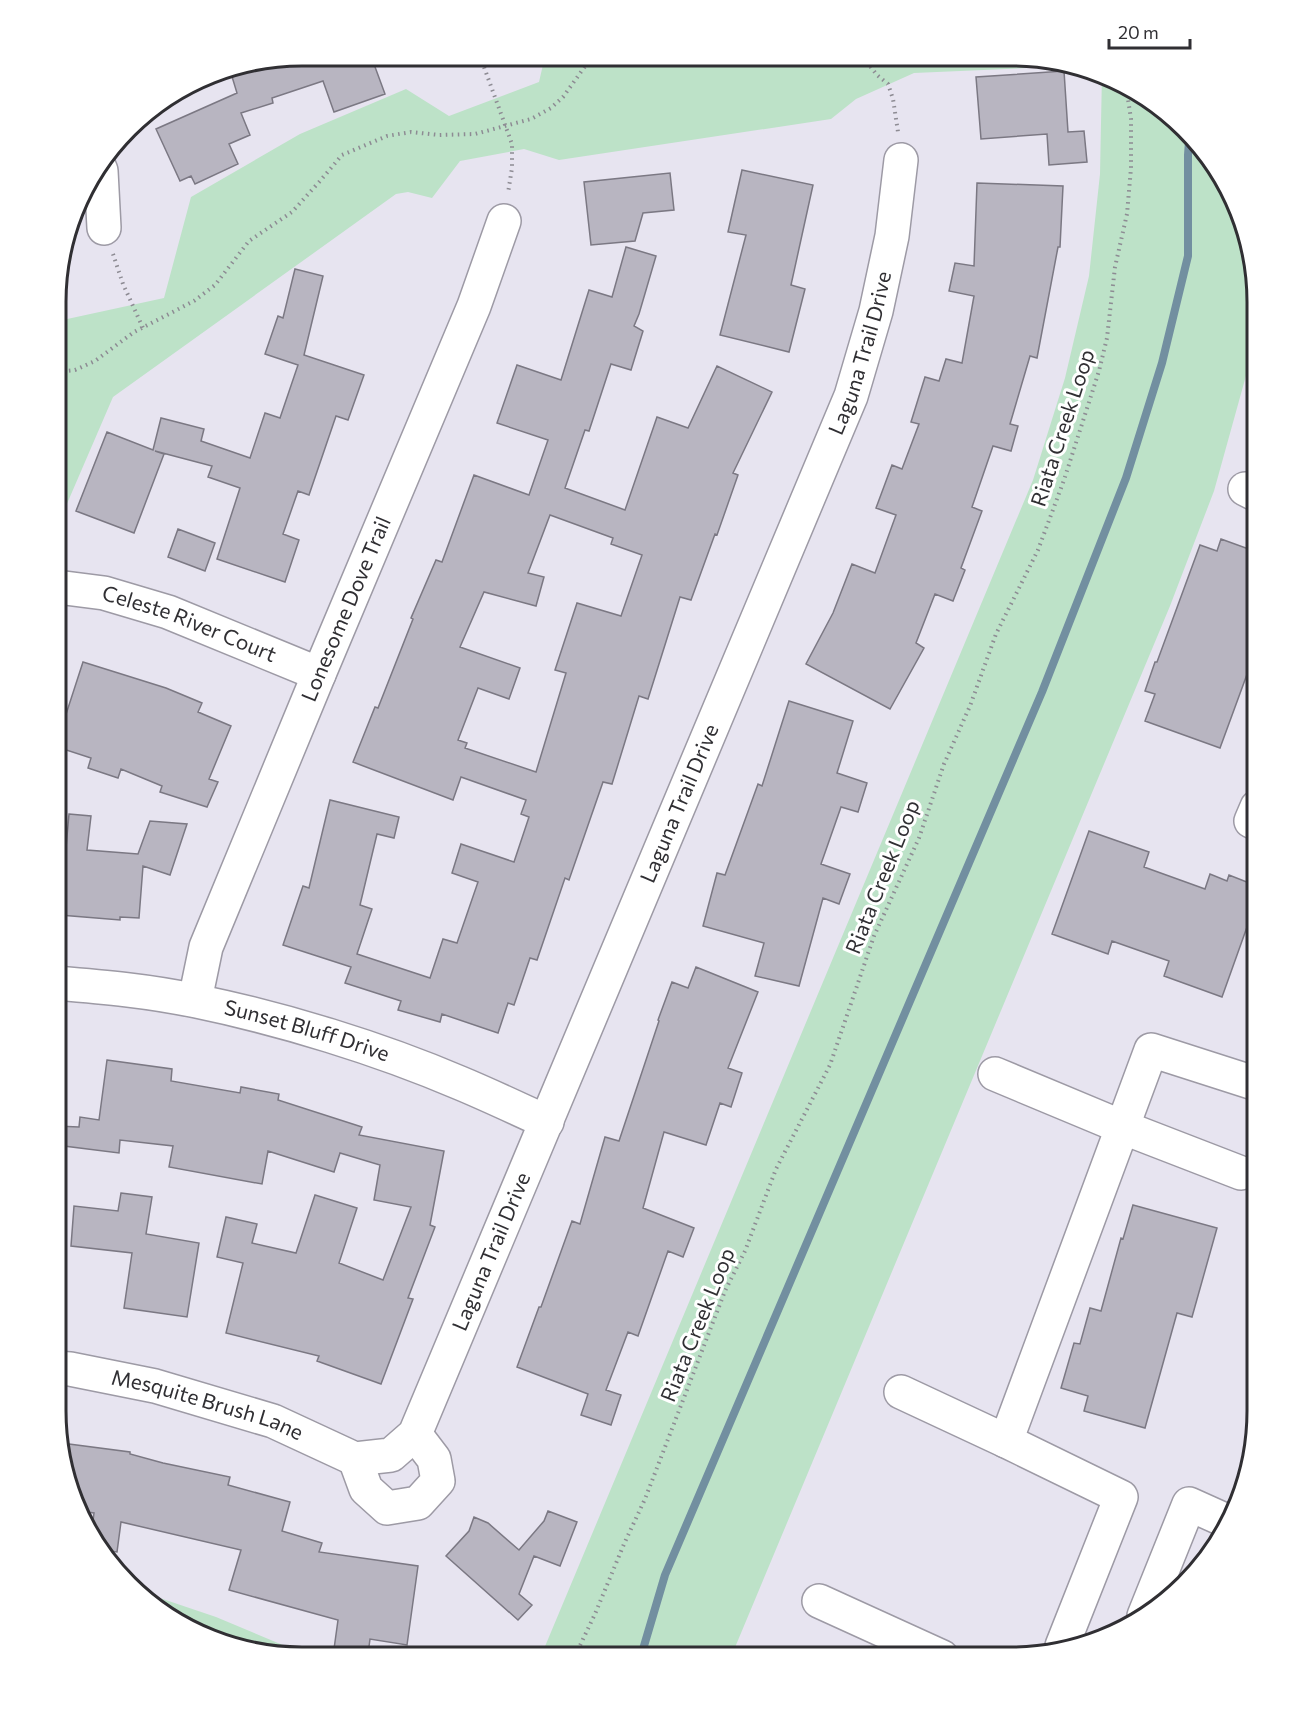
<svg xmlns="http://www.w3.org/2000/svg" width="1313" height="1713" viewBox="0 0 1313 1713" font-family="Commissioner,sans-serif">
<rect width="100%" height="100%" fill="#e7e4f0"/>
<path fill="#bde2c8" d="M 545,56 L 1043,58 L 1073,66 L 914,73 L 856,99 L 831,119 L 559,160 L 524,149 L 460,161 L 432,198 L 408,192 L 396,194 L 113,397 L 63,513 L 57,512 L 58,321 L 164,298 L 191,197 L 300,134 L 406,89 L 449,116 L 539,82 Z
M 1102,73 L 1161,106 L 1232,193 L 1257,302 L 1257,336 L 1214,491 L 1170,606 L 731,1657 L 541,1656 L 1033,480 L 1065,378 L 1089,276 L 1100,174 Z
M 136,1590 L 216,1617 L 309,1656 L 270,1655 L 165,1616 Z"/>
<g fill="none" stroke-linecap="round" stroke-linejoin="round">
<path stroke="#728fa0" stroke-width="8" d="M 641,1656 L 665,1575 L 1042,692 L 1126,478 L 1162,363 L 1188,256 L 1188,155 L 1189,141"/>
</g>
<path fill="#b8b5c1" stroke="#7b7883" stroke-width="1.5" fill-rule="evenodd" d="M 302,56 L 371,56 L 385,94 L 334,112 L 323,81 L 272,98 L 273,103 L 241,113 L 250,135 L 229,144 L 238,164 L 195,184 L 191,176 L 180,181 L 156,129 L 237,93 L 230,70 L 247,65 Z
M 1064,71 L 1068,132 L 1084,131 L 1087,162 L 1049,165 L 1047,134 L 981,139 L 976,77 Z
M 742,170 L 813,185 L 791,285 L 805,289 L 789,352 L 720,335 L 746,235 L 728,232 Z
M 670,173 L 674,210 L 643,213 L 635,241 L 591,245 L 584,182 Z
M 977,183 L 1063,186 L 1060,247 L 1058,247 L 1037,358 L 1030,356 L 1010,424 L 1018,426 L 1011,451 L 993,446 L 972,507 L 982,511 L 961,568 L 965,570 L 953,601 L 935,594 L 916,643 L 924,648 L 890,709 L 806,664 L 833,613 L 852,564 L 875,573 L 896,515 L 876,508 L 892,465 L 902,469 L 919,424 L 911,422 L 925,377 L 939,381 L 946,359 L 962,363 L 974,296 L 949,291 L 955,263 L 974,266 Z
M 626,247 L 656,256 L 639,314 L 634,326 L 643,331 L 631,370 L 611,364 L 589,431 L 585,430 L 565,488 L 625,510 L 657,417 L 688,428 L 717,366 L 772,392 L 733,473 L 738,475 L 717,535 L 715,534 L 691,600 L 680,597 L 648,699 L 639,696 L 612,784 L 603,782 L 569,880 L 565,878 L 537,960 L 530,958 L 514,1005 L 508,1003 L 498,1033 L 442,1014 L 440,1022 L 398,1010 L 401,1001 L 345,983 L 351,967 L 283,945 L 303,886 L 309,888 L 330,800 L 399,817 L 394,838 L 377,834 L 360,905 L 372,909 L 357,954 L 430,978 L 443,939 L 457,943 L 478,882 L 452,873 L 461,844 L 514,862 L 529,817 L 521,814 L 526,800 L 461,777 L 453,800 L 353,762 L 375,707 L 378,708 L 413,619 L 411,618 L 436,560 L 442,562 L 474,475 L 529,495 L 548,440 L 497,423 L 517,365 L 561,380 L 589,290 L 612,297 ZM 550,515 L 613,538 L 611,544 L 642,555 L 621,616 L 577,603 L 555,670 L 566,673 L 536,772 L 465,748 L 467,743 L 458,740 L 478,688 L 509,699 L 520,668 L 460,647 L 484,592 L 536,606 L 544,577 L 528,573 Z
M 295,269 L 323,276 L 304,355 L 364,375 L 348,420 L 336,416 L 309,495 L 298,491 L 283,534 L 299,540 L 285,582 L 217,559 L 240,488 L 208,477 L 212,466 L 155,451 L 164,454 L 134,533 L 76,511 L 107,432 L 153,450 L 161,418 L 204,429 L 201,441 L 250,458 L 265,413 L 280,418 L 298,365 L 265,354 L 278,316 L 283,318 Z
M 178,529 L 215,543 L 205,571 L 168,557 Z
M 1221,539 L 1257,552 L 1257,647 L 1220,748 L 1145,721 L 1155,694 L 1145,691 L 1155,662 L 1157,662 L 1200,545 L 1217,551 Z
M 83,662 L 166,688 L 202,703 L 198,712 L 231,726 L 209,779 L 218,782 L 207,807 L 160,792 L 162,786 L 121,769 L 118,778 L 88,768 L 91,758 L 57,747 L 57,742 Z
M 789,701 L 853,721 L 837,773 L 867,783 L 858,812 L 841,807 L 821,864 L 850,874 L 839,904 L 823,898 L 799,986 L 755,976 L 764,943 L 703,926 L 717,873 L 725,875 L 758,784 L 762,786 Z
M 69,814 L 91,816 L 87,850 L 138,854 L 150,821 L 187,824 L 170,875 L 143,866 L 139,918 L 120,917 L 120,920 L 60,915 Z
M 1089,831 L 1149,852 L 1144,867 L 1205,889 L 1210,874 L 1227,881 L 1229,875 L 1257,886 L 1257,899 L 1222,997 L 1164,976 L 1169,961 L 1112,941 L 1108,954 L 1052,934 Z
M 696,967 L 758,992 L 728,1068 L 742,1073 L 731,1107 L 720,1103 L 706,1145 L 664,1132 L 643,1208 L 694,1228 L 683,1257 L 668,1251 L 638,1336 L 628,1332 L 606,1390 L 621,1395 L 611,1425 L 581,1415 L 588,1394 L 517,1367 L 539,1307 L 541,1307 L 572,1221 L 580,1224 L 605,1137 L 619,1141 L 659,1021 L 658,1020 L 672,982 L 688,988 Z
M 107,1060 L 172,1069 L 171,1081 L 240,1093 L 241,1087 L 279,1094 L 278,1100 L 362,1127 L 359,1135 L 444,1151 L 430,1225 L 435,1227 L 408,1298 L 413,1299 L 381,1384 L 317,1361 L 319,1356 L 226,1333 L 243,1263 L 217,1257 L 226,1217 L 257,1224 L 252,1243 L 296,1253 L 315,1195 L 357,1208 L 339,1263 L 383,1280 L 411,1207 L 374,1200 L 380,1165 L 340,1153 L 334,1172 L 268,1151 L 262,1184 L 169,1167 L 173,1146 L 120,1140 L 119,1153 L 56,1145 L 56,1126 L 79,1127 L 80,1117 L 99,1120 Z
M 121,1193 L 152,1197 L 146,1234 L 199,1243 L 187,1317 L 124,1308 L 132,1253 L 71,1246 L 74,1206 L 118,1211 Z
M 1133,1205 L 1217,1228 L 1192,1317 L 1177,1313 L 1145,1428 L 1084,1411 L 1088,1396 L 1061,1388 L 1074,1343 L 1080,1344 L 1090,1308 L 1101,1311 L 1121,1238 L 1123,1239 Z
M 69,1444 L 130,1452 L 130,1454 L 163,1463 L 230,1477 L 228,1485 L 290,1502 L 282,1531 L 322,1543 L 319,1552 L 418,1566 L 407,1645 L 370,1639 L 368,1654 L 334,1649 L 338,1620 L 229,1590 L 241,1550 L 121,1522 L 117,1552 L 101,1550 L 91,1536 L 94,1513 L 79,1511 L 67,1459 Z
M 548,1511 L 577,1522 L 560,1566 L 534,1556 L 519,1594 L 532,1605 L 518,1620 L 446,1556 L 469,1531 L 474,1517 L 488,1523 L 519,1550 L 544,1521 Z"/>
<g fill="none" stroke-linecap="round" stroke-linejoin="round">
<defs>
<g id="minor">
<path d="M 99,166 L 101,171 L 104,228"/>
<path d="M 1245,489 L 1257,495"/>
<path id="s1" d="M 57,587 L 104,593 L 168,612 L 319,674"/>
<path d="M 1257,824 L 1251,821 L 1257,807"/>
<path id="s2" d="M 56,983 C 103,987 150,991 196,1001 C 283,1019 378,1048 460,1083 C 489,1095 518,1109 547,1122"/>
<path id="s3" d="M 195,1000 L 206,947 L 319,674 L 474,306 L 504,221"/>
<path d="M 995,1074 L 1122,1127 L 1241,1173"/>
<path id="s4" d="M 56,1368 L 70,1369 L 155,1386 L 273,1421 L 355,1459 L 391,1455 L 415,1434 L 851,396 L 876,311 L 892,236 L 901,160"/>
<path d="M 901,1392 L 1006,1441"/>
<path d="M 355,1459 L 366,1489 L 387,1508 L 418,1503 L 438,1481 L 434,1459 L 415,1434"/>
<path d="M 819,1601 L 942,1657"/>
<path d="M 1144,1616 L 1189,1504 L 1229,1522"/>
<path d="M 1062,1646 L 1121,1497 L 1006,1441 L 1151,1050 L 1257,1084"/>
</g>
</defs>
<use href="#minor" stroke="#9d9aa5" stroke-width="36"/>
<path stroke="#8d8b93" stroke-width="4" stroke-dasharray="1.5 4.5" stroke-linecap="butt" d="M 480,56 L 512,144 L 512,168 L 508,193
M 863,57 L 877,75 L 888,84 L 893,99 L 898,132
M 113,254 L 123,284 L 143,328
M 57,372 L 75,370 L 95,361 L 134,332 L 194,301 L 215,285 L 249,241 L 292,212 L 320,181 L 342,155 L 387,136 L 411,132 L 439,135 L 475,134 L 531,119 L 551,108 L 563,97 L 586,65 L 600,56
M 575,1656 L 595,1614 L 624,1544 L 645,1499 L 725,1291 L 745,1251 L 776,1169 L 830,1065 L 874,936 L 919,838 L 944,764 L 970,706 L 996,634 L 1038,550 L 1064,480 L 1099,371 L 1107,338 L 1115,267 L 1127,214 L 1131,168 L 1131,119 L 1126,86"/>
<use href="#minor" stroke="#fff" stroke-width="33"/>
</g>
<g text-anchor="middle" stroke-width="6" stroke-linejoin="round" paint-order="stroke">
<g font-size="21" fill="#302f33" stroke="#fff">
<text dy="7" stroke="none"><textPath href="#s4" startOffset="1552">Laguna Trail Drive</textPath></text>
<text transform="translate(1063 428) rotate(-72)" y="7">Riata Creek Loop</text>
<text dy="7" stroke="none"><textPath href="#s3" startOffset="420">Lonesome Dove Trail</textPath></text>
<text dy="7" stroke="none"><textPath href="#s1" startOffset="138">Celeste River Court</textPath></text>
<text dy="7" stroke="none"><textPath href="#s4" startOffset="1066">Laguna Trail Drive</textPath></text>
<text transform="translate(883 877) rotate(-68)" y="7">Riata Creek Loop</text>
<text dy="7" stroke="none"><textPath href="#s2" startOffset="256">Sunset Bluff Drive</textPath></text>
<text dy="7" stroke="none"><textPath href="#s4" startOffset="580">Laguna Trail Drive</textPath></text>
<text transform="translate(698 1325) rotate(-68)" y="7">Riata Creek Loop</text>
<text dy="7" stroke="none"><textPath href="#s4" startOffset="156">Mesquite Brush Lane</textPath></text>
</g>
</g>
<path d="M0 0H1313V1713H0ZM302 66H1011A236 236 0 0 1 1247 302V1411A236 236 0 0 1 1011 1647H302A236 236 0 0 1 66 1411V302A236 236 0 0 1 302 66Z" fill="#fff" fill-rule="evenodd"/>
<path fill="none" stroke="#302f33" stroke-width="3" d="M302 66H1011A236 236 0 0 1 1247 302V1411A236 236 0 0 1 1011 1647H302A236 236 0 0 1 66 1411V302A236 236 0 0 1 302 66Z"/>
<path d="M1109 39v9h81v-9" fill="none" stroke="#302f33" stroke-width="3"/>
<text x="1118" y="39" font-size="18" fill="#302f33" stroke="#ffffff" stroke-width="4.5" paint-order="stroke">20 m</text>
</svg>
